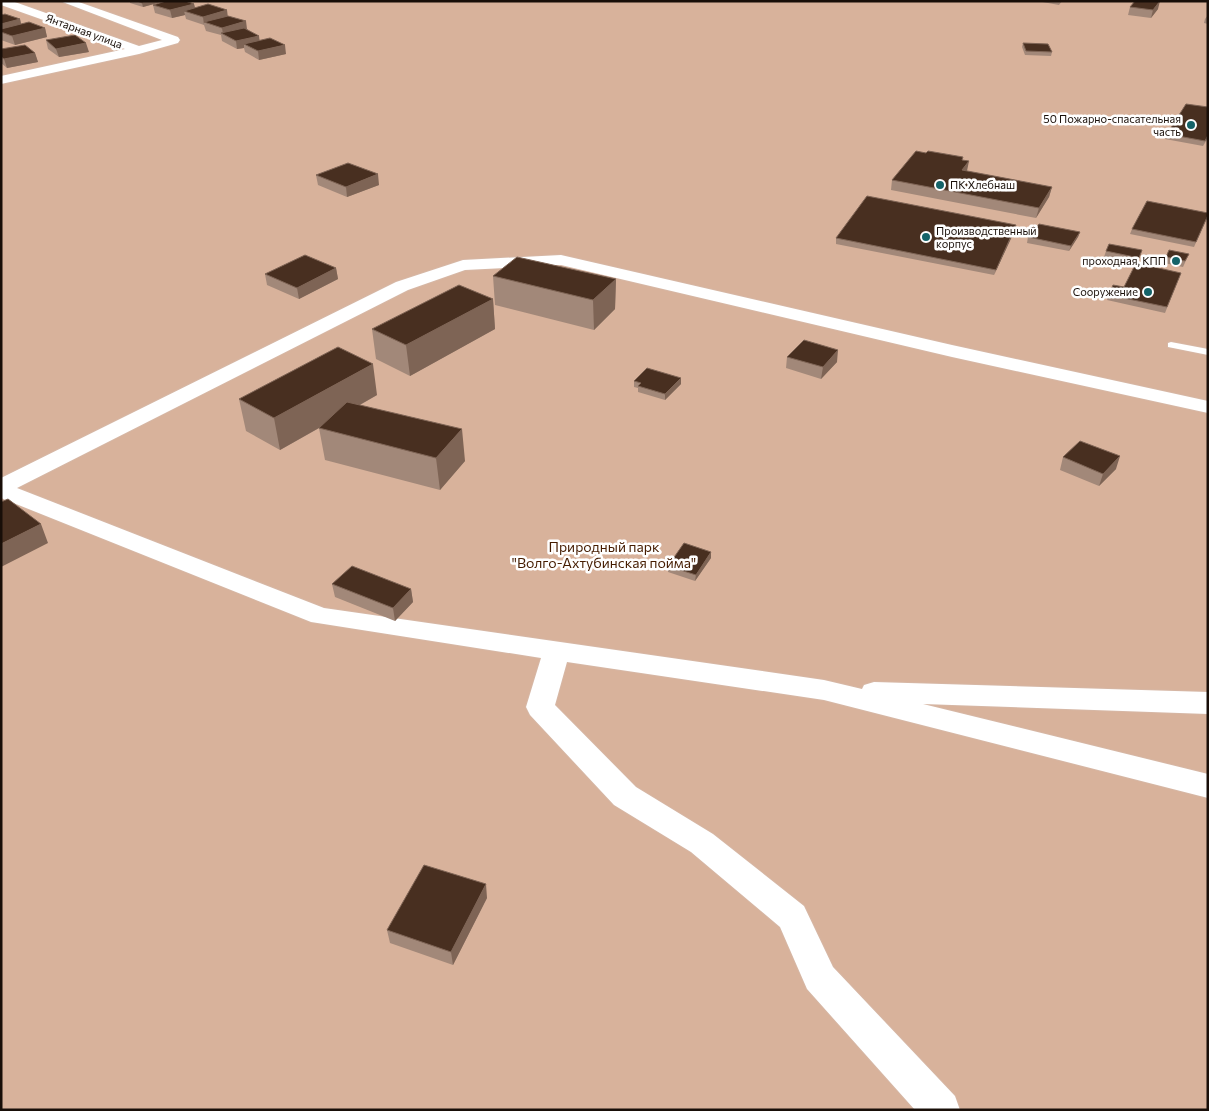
<svg xmlns="http://www.w3.org/2000/svg" width="1209" height="1111" viewBox="0 0 1209 1111" font-family="Commissioner,sans-serif">
<rect width="100%" height="100%" fill="#fbe1d2"/>
<path fill="#d8b29b" d="M 1,1 L 1208,1 L 1208,1110 L 1,1110 Z"/>
<g fill="none" stroke-linecap="round" stroke-linejoin="round">
<defs>
<path id="lane" d="M 1171,342 L 1208,349 L 1208,355 L 1168,347 L 1168,343 Z"/>
<path id="street" d="M 1,1 L 12,1 L 139,46 L 162,40 L 60,1 L 76,1 L 178,37 L 180,40 L 178,43 L 139,54 L 1,84 L 1,76 L 125,49 L 1,5 Z
M 561,255 L 952,345 L 1208,401 L 1208,413 L 952,357 L 561,265 L 465,270 L 408,290 L 17,488 L 324,608 L 824,680 L 862,689 L 864,685 L 874,682 L 1208,692 L 1208,714 L 923,704 L 1208,774 L 1208,798 L 824,700 L 567,662 L 555,705 L 636,787 L 713,834 L 804,906 L 833,967 L 955,1096 L 960,1110 L 915,1110 L 807,989 L 780,927 L 691,852 L 614,805 L 530,715 L 526,707 L 541,658 L 311,622 L 1,498 L 1,478 L 396,282 L 463,260 Z"/>
</defs>
<use href="#lane" stroke="#d6b7a5" stroke-width="2"/>
<use href="#street" stroke="#d6b7a5" stroke-width="2"/>
<use href="#lane" fill="#fff" fill-rule="evenodd"/>
<use href="#street" fill="#fff" fill-rule="evenodd"/>
</g>
<path fill="#a28879" d="M 130,1 L 165,1 L 143,7 L 130,3 Z
M 1037,1 L 1062,1 L 1059,5 Z
M 194,4 L 195,8 L 228,16 L 247,29 L 260,40 L 286,54 L 259,60 L 245,52 L 244,48 L 237,49 L 222,41 L 221,35 L 206,31 L 204,25 L 186,19 L 185,15 L 172,18 L 155,13 L 153,5 Z
M 1130,7 L 1158,9 L 1151,18 L 1128,15 Z
M 1,15 L 20,19 L 21,24 L 45,28 L 47,37 L 15,45 L 1,40 Z
M 1208,15 L 1208,24 L 1204,23 L 1205,19 Z
M 46,40 L 89,52 L 59,57 L 48,49 Z
M 1023,43 L 1052,52 L 1051,56 L 1025,55 L 1022,47 Z
M 1,49 L 35,53 L 38,62 L 7,68 L 1,63 Z
M 1167,134 L 1208,138 L 1203,146 L 1165,139 Z
M 963,160 L 966,171 L 1052,187 L 1049,197 L 1036,218 L 891,190 L 892,180 Z
M 316,175 L 379,185 L 347,197 L 318,185 Z
M 1208,216 L 1194,247 L 1130,234 L 1132,229 Z
M 1015,230 L 994,275 L 836,244 L 836,238 Z
M 1080,232 L 1078,237 L 1069,251 L 1027,243 L 1028,237 Z
M 1142,250 L 1137,264 L 1104,257 L 1106,251 Z
M 1189,254 L 1183,267 L 1164,263 L 1166,257 Z
M 336,268 L 338,279 L 299,299 L 267,285 L 265,274 Z
M 1181,273 L 1165,313 L 1107,300 L 1109,295 L 1124,287 Z
M 493,276 L 616,279 L 615,309 L 594,330 L 495,305 Z
M 493,299 L 495,329 L 410,376 L 376,359 L 372,329 Z
M 787,357 L 837,362 L 821,379 L 786,368 Z
M 681,378 L 681,384 L 665,400 L 638,392 L 638,388 L 634,387 L 634,381 Z
M 377,395 L 360,405 L 465,461 L 440,490 L 325,460 L 319,428 L 321,427 L 280,450 L 246,431 L 239,399 Z
M 1063,457 L 1116,469 L 1099,486 L 1060,470 Z
M 711,558 L 695,581 L 668,572 L 668,566 Z
M 332,584 L 411,589 L 413,602 L 395,621 L 335,597 Z
M 487,898 L 453,965 L 390,943 L 387,930 Z"/>
<path fill="#7e6455" d="M 149,1 L 165,1 L 143,7 L 142,3 Z
M 1160,1 L 1158,9 L 1151,18 L 1153,10 Z
M 194,4 L 196,12 L 184,11 L 185,15 L 172,18 L 170,10 Z
M 227,10 L 228,18 L 204,22 L 204,25 L 203,17 Z
M 20,19 L 22,28 L 1,32 L 1,24 Z
M 246,21 L 247,29 L 226,35 L 223,34 L 222,28 Z
M 45,28 L 47,37 L 15,45 L 12,36 Z
M 259,36 L 260,44 L 244,44 L 244,48 L 237,49 L 236,41 Z
M 86,43 L 89,52 L 59,57 L 56,49 Z
M 285,45 L 286,54 L 259,60 L 258,51 Z
M 35,53 L 38,62 L 7,68 L 4,59 Z
M 969,161 L 967,171 L 962,170 Z
M 378,174 L 379,185 L 347,197 L 346,187 Z
M 1052,187 L 1049,197 L 1036,218 L 1039,208 Z
M 1016,225 L 1015,230 L 994,275 L 996,270 Z
M 1080,232 L 1078,237 L 1069,251 L 1071,246 Z
M 336,268 L 338,279 L 299,299 L 297,288 Z
M 616,279 L 615,309 L 594,330 L 593,300 Z
M 493,299 L 495,329 L 410,376 L 406,345 Z
M 838,350 L 837,362 L 821,379 L 823,367 Z
M 373,364 L 377,395 L 280,450 L 274,418 Z
M 681,378 L 681,384 L 665,400 L 665,394 Z
M 462,429 L 465,461 L 440,490 L 436,458 Z
M 1120,456 L 1116,469 L 1099,486 L 1103,474 Z
M 41,524 L 48,543 L 1,567 L 1,544 Z
M 711,552 L 711,558 L 695,581 L 696,575 Z
M 411,589 L 413,602 L 395,621 L 393,608 Z
M 486,884 L 487,898 L 453,965 L 451,952 Z"/>
<path fill="#482f20" stroke="#7e6455" d="M 137,1 L 149,1 L 142,3 Z
M 166,1 L 185,1 L 194,4 L 170,10 L 153,5 Z
M 1135,1 L 1160,1 L 1153,10 L 1130,7 Z
M 208,4 L 227,10 L 203,17 L 184,11 Z
M 5,14 L 20,19 L 1,24 L 1,15 Z
M 228,16 L 246,21 L 222,28 L 204,22 Z
M 29,22 L 45,28 L 12,36 L 1,32 L 1,29 Z
M 244,28 L 259,36 L 236,41 L 221,33 Z
M 75,35 L 86,43 L 56,49 L 46,40 Z
M 270,38 L 285,45 L 258,51 L 244,44 Z
M 1023,43 L 1048,44 L 1052,52 L 1026,51 Z
M 25,45 L 35,53 L 4,59 L 1,57 L 1,49 Z
M 1186,104 L 1208,107 L 1208,135 L 1205,141 L 1167,134 Z
M 916,151 L 926,153 L 928,151 L 963,157 L 962,160 L 969,161 L 962,170 L 1052,187 L 1039,208 L 892,180 Z
M 348,163 L 378,174 L 346,187 L 316,175 Z
M 867,196 L 1016,225 L 996,270 L 836,238 Z
M 1147,201 L 1208,213 L 1208,215 L 1196,242 L 1132,229 Z
M 1039,224 L 1080,232 L 1071,246 L 1028,237 Z
M 1109,244 L 1142,250 L 1139,258 L 1106,251 Z
M 1169,250 L 1189,254 L 1185,261 L 1166,257 Z
M 305,255 L 336,268 L 297,288 L 265,274 Z
M 517,257 L 616,279 L 593,300 L 493,276 Z
M 1136,263 L 1181,273 L 1167,307 L 1109,295 L 1113,285 L 1124,287 Z
M 459,285 L 493,299 L 406,345 L 372,329 Z
M 804,340 L 838,350 L 823,367 L 787,357 Z
M 338,347 L 373,364 L 274,418 L 239,399 Z
M 647,368 L 681,378 L 665,394 L 638,386 L 641,383 L 634,381 Z
M 347,402 L 462,429 L 436,458 L 319,428 Z
M 1080,441 L 1120,456 L 1103,474 L 1063,457 Z
M 8,499 L 41,524 L 1,544 L 1,502 Z
M 684,543 L 711,552 L 696,575 L 668,566 Z
M 352,566 L 411,589 L 393,608 L 332,584 Z
M 424,865 L 486,884 L 451,952 L 387,930 Z"/>
<g fill="#146369" stroke="#fff" stroke-width="2">
<circle cx="1191" cy="125" r="5"/>
<circle cx="940" cy="185" r="5"/>
<circle cx="926" cy="237" r="5"/>
<circle cx="1176" cy="261" r="5"/>
<circle cx="1148" cy="292" r="5"/>
</g>
<g text-anchor="middle" stroke-width="5" stroke-linejoin="round" paint-order="stroke">
<g font-size="11" fill="#180e08" stroke="#fff">
<text transform="translate(84 31) rotate(20)" y="4">Янтарная улица</text>
</g>
<g font-size="11" fill="#180e08" stroke="#fff" text-anchor="end">
<text x="1181" y="123">50 Пожарно-спасательная<tspan x="1181" dy="13">часть</tspan></text>
<text x="950" y="189" text-anchor="start">ПК Хлебнаш</text>
<text x="936" y="235" text-anchor="start">Производственный<tspan x="936" dy="13">корпус</tspan></text>
<text x="1166" y="265">проходная, КПП</text>
<text x="1138" y="296">Сооружение</text>
</g>
<g font-size="14" fill="#451c00" stroke="#fff">
<text x="604" y="552">Природный парк<tspan x="604" dy="16">"Волго-Ахтубинская пойма"</tspan></text>
</g>
</g>
<rect width="1209" height="1111" fill="none" stroke="#180e08" stroke-width="5"/>
</svg>
